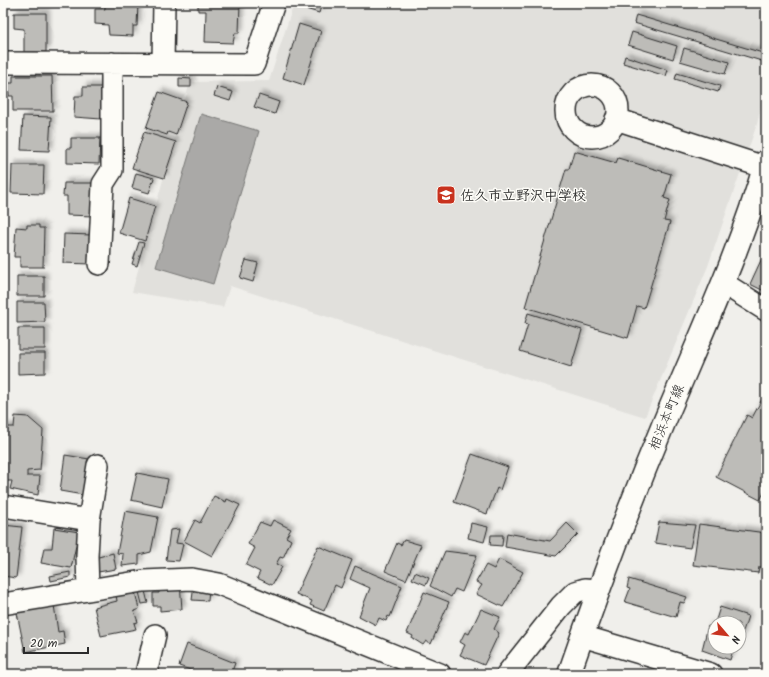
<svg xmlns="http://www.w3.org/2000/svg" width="769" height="677" viewBox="0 0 769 677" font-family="Kalam,'Klee One',sans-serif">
<defs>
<filter id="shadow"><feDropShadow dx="3.5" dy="-3.5" stdDeviation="2" flood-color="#0004"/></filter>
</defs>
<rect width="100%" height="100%" fill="#f0efeb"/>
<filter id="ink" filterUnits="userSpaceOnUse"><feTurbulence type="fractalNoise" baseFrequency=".025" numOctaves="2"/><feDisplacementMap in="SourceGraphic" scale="8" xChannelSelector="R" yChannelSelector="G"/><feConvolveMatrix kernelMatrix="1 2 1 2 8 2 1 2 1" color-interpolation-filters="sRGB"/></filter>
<g filter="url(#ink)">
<path fill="#e1e0dc" d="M 294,3 L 766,3 L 766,86 L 757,124 L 708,266 L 645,417 L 230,286 L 223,307 L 132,292 L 190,82 L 269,81 Z"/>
<path fill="#aaa9a7" stroke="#777775" d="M 201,114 L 259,131 L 213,284 L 156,267 Z"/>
<path fill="#bdbcb8" stroke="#2b2b2b" filter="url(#shadow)" d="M 105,3 L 138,3 L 137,26 L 133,26 L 133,36 L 109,35 L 108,25 L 95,24 L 95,9 L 105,9 Z
M 198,3 L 240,3 L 239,33 L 235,33 L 233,43 L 205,42 L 206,11 L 198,11 Z
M 303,3 L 322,3 L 319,13 L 302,8 Z
M 14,13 L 46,13 L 46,52 L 24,52 L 24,29 L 14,28 Z
M 636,15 L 766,54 L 765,62 L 634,23 Z
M 299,24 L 321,31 L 304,85 L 283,78 Z
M 632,32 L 677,46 L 673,59 L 628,45 Z
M 684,48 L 729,62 L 725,74 L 680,61 Z
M 625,56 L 668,70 L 666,76 L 623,63 Z
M 677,73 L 720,86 L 718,92 L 675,79 Z
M 13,76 L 52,76 L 53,111 L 13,111 L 13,96 L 9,96 L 8,83 L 13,83 Z
M 179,78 L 191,79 L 191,87 L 179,87 Z
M 83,87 L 102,87 L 101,119 L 74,117 L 75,96 L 83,96 Z
M 217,87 L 233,92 L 230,101 L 214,96 Z
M 159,92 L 187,102 L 176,135 L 168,132 L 167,135 L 146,128 Z
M 259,95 L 279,102 L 275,114 L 254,107 Z
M 23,116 L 51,117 L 49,151 L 21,150 Z
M 144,132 L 176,142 L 164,178 L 132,168 Z
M 71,138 L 100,138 L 99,164 L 67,163 L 67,148 L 71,148 Z
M 574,151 L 616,163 L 618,158 L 671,174 L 664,198 L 670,200 L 664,221 L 670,222 L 644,308 L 637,306 L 628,338 L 525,307 L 566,169 L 569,169 Z
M 12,165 L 44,165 L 43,194 L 11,193 Z
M 136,173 L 154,178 L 149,193 L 132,188 Z
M 64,183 L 93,183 L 93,216 L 67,215 L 67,196 L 63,196 Z
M 129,198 L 155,206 L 145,241 L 119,233 Z
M 27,225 L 39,225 L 39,228 L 44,228 L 43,267 L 20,267 L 20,257 L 14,257 L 16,227 L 27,228 Z
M 64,234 L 91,235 L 90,264 L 63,263 Z
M 139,242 L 144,243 L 137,266 L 132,264 Z
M 766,257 L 766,292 L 750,284 L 762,258 L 765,260 Z
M 246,260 L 258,263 L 253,282 L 240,278 Z
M 17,276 L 44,276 L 44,296 L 17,296 Z
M 17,302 L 44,302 L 45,322 L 17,323 Z
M 528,313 L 582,330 L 571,367 L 520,351 L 528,324 L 525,323 Z
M 18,328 L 45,328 L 45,349 L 18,349 Z
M 18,353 L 45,353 L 45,373 L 18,374 Z
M 762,399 L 766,400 L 766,489 L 760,500 L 716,477 L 747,415 L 752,418 Z
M 15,416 L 28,417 L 43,430 L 40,470 L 27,471 L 27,476 L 40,476 L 38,495 L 10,489 L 12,481 L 3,481 L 3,427 L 14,427 Z
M 472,454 L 508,467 L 500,490 L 497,488 L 487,514 L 454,502 Z
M 65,455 L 89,459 L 83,495 L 60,491 Z
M 137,473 L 168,479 L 162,507 L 131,500 Z
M 214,496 L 226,502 L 227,499 L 240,505 L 212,556 L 184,541 L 195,520 L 200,523 Z
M 125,511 L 158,517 L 151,552 L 139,555 L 139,564 L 122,566 L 123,554 L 117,553 Z
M 273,520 L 291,529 L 286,537 L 291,540 L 283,558 L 280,557 L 276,564 L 282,567 L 272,585 L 257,578 L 260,572 L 246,565 L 255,548 L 248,544 L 260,522 L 270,526 Z
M 659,522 L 695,525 L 690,548 L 655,543 Z
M 471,523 L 488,527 L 484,542 L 468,538 Z
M 567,523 L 578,534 L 556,556 L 505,547 L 507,533 L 550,541 Z
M 699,524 L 766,533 L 766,567 L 759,567 L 758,573 L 693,565 Z
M 3,525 L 22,527 L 16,578 L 3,576 Z
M 54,528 L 79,532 L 71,568 L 41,563 L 44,548 L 52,548 Z
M 179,529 L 176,543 L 183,544 L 179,561 L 166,560 L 170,530 Z
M 491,535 L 503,535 L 502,546 L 490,545 Z
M 404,540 L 421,545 L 406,580 L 385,571 L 397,543 L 401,545 Z
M 318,546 L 352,560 L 341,588 L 335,585 L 324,611 L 310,605 L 312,601 L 296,594 Z
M 445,551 L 477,555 L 462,592 L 455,589 L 451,597 L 430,586 Z
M 113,553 L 116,569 L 98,572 L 95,558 Z
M 499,559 L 523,572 L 503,607 L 476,594 L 482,585 L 476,582 L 486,565 L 494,569 Z
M 355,566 L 402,586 L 390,617 L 388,616 L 386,621 L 379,618 L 376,625 L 359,616 L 370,588 L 350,579 Z
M 70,572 L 70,577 L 51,581 L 50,576 Z
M 415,572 L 429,578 L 426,585 L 412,579 Z
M 629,579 L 687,597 L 684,603 L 680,602 L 676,617 L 625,602 L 630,589 L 627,588 Z
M 180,583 L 182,609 L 160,611 L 160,606 L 153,606 L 153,593 L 159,593 L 159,587 Z
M 194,585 L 209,586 L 208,601 L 192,600 Z
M 145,591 L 148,603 L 142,604 L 139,592 Z
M 135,592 L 139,609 L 134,611 L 138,622 L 134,623 L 136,629 L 101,636 L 94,607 L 117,601 L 116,595 Z
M 424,592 L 449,602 L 431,644 L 426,641 L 423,645 L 412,638 L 413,636 L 407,633 Z
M 54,605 L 58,632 L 63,631 L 65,644 L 25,652 L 17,613 Z
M 720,607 L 748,616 L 739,644 L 739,623 L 715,623 Z
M 481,609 L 500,617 L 494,629 L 499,633 L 484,665 L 460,655 L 465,645 L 460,642 L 465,632 L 469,634 Z
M 715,624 L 715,647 L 738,647 L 737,651 L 733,650 L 730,660 L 702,650 L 708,626 L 714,627 Z
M 187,644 L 235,663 L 231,674 L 195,674 L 196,672 L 179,666 Z"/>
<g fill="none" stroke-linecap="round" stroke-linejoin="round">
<defs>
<path id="minor" d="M 3,63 L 254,64 L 274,3
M 163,63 L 164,3
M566 111a26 26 0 1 1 52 0a26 26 0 1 1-52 0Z
M 616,119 L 764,167
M 99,264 L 103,184 L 112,170 L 112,63
M 723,283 L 766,310
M 3,506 L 89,520
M 88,590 L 87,556 L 89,520 L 98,465
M 3,604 L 143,581 L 192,579 L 219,584 L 440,674
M 582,636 L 711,674
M 146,674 L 155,635
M 507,674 L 561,606 L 575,592 L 585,589 L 598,590"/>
<path id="major" d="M 569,674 C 598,590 629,507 663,425 C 699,338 740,252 766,161"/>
</defs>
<use href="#minor" stroke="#2b2b2b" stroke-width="24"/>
<use href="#major" stroke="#2b2b2b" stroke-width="25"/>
<use href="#minor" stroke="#fdfcf7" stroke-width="21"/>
<use href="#major" stroke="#fdfcf7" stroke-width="22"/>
</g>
</g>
<defs>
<symbol id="school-square" viewBox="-11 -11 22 22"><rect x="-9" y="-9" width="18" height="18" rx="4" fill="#c8321e" stroke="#fdfcf7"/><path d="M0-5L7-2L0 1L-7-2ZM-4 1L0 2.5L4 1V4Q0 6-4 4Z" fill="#fff"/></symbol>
</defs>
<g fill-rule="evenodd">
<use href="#school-square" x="435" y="184" width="22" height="22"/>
</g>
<g text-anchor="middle" stroke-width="3" stroke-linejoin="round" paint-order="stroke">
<g font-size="14" font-weight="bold" fill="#2b2b2b" stroke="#fdfcf7" text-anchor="start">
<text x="460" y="200">佐久市立野沢中学校</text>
</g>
<g font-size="14" fill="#2b2b2b" stroke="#fdfcf7">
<text transform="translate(666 417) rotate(-67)" y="5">相浜本町線</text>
</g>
</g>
<rect width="769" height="677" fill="none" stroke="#fdfcf7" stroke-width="16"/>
<rect x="8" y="8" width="753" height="661" fill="none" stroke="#2b2b2b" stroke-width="1.5" filter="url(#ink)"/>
<g transform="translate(727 635) rotate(118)"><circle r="19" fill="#fdfcf7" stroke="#a9a8a5"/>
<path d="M0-3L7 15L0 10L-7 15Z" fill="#c8321e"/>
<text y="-6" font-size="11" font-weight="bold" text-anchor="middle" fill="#2b2b2b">N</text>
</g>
<path d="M24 647v6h64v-6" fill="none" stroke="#2b2b2b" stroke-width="2"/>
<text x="30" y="647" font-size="12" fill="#2b2b2b" stroke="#fdfcf7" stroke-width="3" paint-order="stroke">20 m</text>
</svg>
